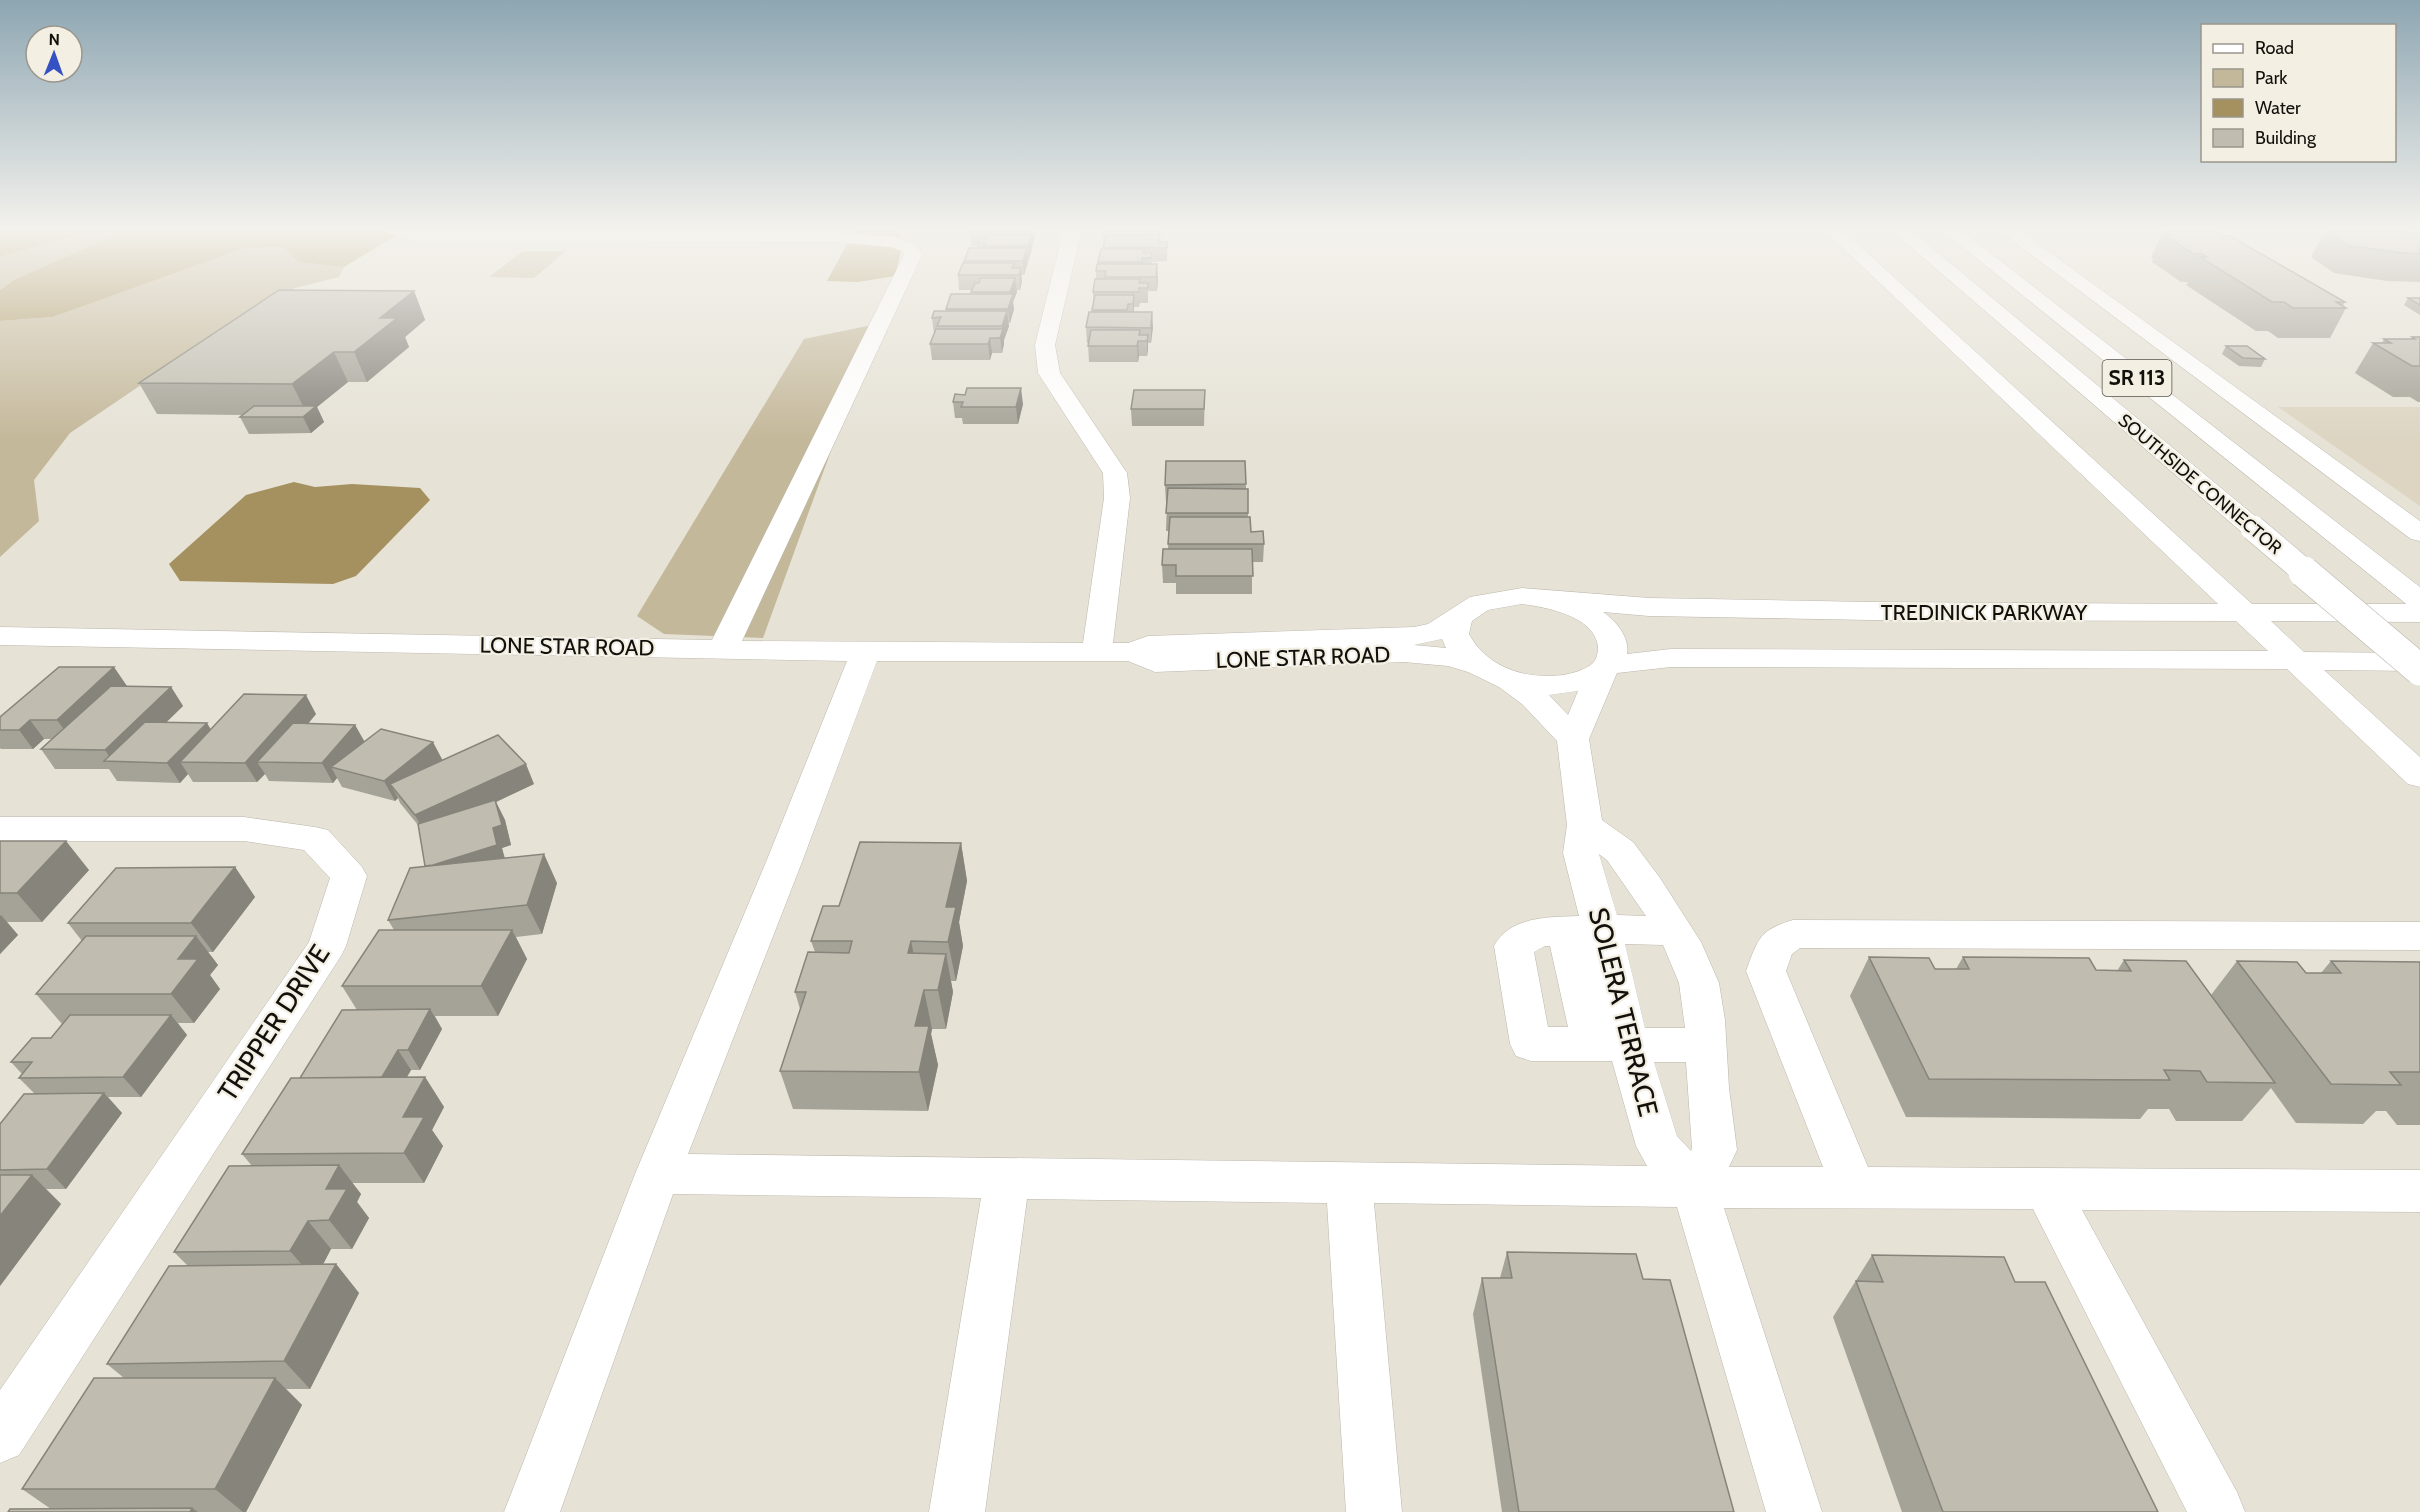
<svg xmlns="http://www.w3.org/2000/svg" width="2420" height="1512" viewBox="0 0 2420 1512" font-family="Cabin,sans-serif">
<rect width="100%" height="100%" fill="#e6e2d6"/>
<path fill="#ddd5c2" d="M 2257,228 L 2420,228 L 2356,243 Z
M 2278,407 L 2420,407 L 2420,506 Z"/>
<path fill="#c4b89a" d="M 124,232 L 14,280 L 0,290 L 0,257 L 76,235 Z
M 284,247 L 298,262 L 344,267 L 339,277 L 295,288 L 258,306 L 70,433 L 34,480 L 39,521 L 0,557 L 0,321 L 53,317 L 245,248 Z
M 523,251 L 566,251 L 534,278 L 489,277 Z
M 877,324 L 763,638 L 664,634 L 637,616 L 804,339 Z"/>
<path fill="#af9b6a" d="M 0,228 L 419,228 L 400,233 L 344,267 L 298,262 L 284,247 L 245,248 L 53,317 L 0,321 L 0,290 L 14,280 L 122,232 L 76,235 L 0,257 Z
M 856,228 L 903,228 L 900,230 L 901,251 L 895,276 L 858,282 L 827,281 Z"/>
<path fill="#a59160" d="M 294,482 L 315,487 L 352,484 L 420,488 L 430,500 L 356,576 L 333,584 L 180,581 L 169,564 L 246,495 Z"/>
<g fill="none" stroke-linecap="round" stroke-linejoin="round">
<defs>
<path id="minor" d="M 385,228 L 440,232 L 837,232 L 895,237 L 917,245 L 922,255 L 742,641 L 1083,643 L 1104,498 L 1103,473 L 1038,373 L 1035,345 L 1064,228 L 1082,228 L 1055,345 L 1060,373 L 1127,473 L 1130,498 L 1113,643 L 1128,643 L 1148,636 L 1414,627 L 1428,624 L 1470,597 L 1522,588 L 1649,598 L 1870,602 L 2218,604 L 1822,228 L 1840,228 L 2252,604 L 2420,604 L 2420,622 L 2271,621 L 2304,652 L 2420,653 L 2420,671 L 2324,670 L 2420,757 L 2420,787 L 2408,784 L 2287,669 L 1671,667 L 1617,673 L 1589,739 L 1602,820 L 1633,842 L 1660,878 L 1701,942 L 1719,983 L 1725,1020 L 1729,1088 L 1737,1150 L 1729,1167 L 1823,1167 L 1746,971 C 1758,939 1759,930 1793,920 L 2420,922 L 2420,950 L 1800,948 L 1792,954 L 1786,971 L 1868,1167 L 2420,1170 L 2420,1212 L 2082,1210 L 2237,1492 L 2245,1512 L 2187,1512 L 2033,1209 L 1724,1208 L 1822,1512 L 1766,1512 L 1677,1207 L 1374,1203 L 1402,1512 L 1346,1512 L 1327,1203 L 1027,1199 L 985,1512 L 929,1512 L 981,1198 L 673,1194 L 560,1512 L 504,1512 L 635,1174 L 766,862 L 847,661 L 0,645 L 0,627 L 712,640 L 904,255 L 903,252 L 892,247 L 837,242 L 413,241 L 387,232 ZM 1522,604 C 1546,607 1594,616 1598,646 C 1598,652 1597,659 1593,663 C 1585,670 1574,673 1563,675 C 1527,680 1487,668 1469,634 L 1472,621 L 1488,610 ZM 1603,612 L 1649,616 L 1870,620 L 2236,621 L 2268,651 L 1671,649 L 1627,654 C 1630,637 1616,621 1603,612 ZM 1442,639 L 1446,648 L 1414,645 ZM 877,661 L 1128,661 L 1155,672 L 1404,662 L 1448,666 L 1468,672 L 1499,687 L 1522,704 L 1557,741 L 1567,825 L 1563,853 L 1579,916 C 1549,917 1510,916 1494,946 L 1510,1044 L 1516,1056 L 1531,1061 L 1612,1061 L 1636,1146 L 1647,1166 L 688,1154 L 802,862 ZM 1578,691 L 1568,715 L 1549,695 ZM 1599,854 L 1607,860 L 1646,916 L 1617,915 ZM 1625,944 L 1663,945 L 1679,983 L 1685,1028 L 1645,1028 ZM 1545,946 L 1550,946 L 1568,1027 L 1548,1027 L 1534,952 ZM 1654,1062 L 1686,1062 L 1692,1148 L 1691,1151 L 1677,1136 Z
M 1996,228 L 2016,228 L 2420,521 L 2420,541 L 2411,539 Z
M 0,817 L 244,817 L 315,827 L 328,830 L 362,867 L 367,876 L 346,946 L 341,956 L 19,1455 L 0,1463 L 0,1390 L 309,942 L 330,878 L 304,850 L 244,841 L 0,841 Z"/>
<path id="highway" d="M 1889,228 L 1908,228 L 2262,522 L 2266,528 L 2262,534 L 2253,536 L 2244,534 Z
M 1939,228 L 1958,228 L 2420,587 L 2420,610 L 2410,607 Z"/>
</defs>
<use href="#minor" stroke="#bcb7ac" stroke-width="1"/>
<use href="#highway" stroke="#bcb7ac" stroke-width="1"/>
<use href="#minor" fill="#fff" fill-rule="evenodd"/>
<use href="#highway" fill="#fff" fill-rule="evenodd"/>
<defs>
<path id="highway-bridge-far1" d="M 2253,528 L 2306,573"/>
<path id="highway-bridge" d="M 2304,572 L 2420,670"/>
</defs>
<use href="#highway-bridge-far1" stroke="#bcb7ac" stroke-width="26" stroke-linecap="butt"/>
<use href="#highway-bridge" stroke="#bcb7ac" stroke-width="32" stroke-linecap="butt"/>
<use href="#highway-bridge-far1" stroke="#fff" stroke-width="25"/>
<use href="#highway-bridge" stroke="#fff" stroke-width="31"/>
</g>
<path fill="#a5a297" d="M 972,228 L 1039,228 L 1037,233 L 1035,233 L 1032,248 L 1024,275 L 1022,275 L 1022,282 L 1020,290 L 1016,290 L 1017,292 L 1013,302 L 1014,309 L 1010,323 L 1008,323 L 1009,326 L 1004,340 L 1004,344 L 1002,353 L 992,353 L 990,360 L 932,360 L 930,344 L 935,333 L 934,333 L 932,318 L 946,311 L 946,309 L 971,294 L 972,290 L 959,290 L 958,275 L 964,263 L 964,261 L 978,248 L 978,246 L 972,246 L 970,233 Z
M 1104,228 L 1161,228 L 1161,234 L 1160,234 L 1160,242 L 1167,242 L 1167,261 L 1152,262 L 1152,264 L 1158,278 L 1157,291 L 1148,291 L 1148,303 L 1140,303 L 1139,307 L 1134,307 L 1134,312 L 1153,327 L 1151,343 L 1148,343 L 1147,356 L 1139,356 L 1138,362 L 1089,362 L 1088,343 L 1087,343 L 1086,327 L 1092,312 L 1093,303 L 1093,292 L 1096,279 L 1096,271 L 1098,262 L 1103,249 L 1103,234 Z
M 2326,230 L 2420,233 L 2420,282 L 2387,281 L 2334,273 L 2311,257 Z
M 2163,231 L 2345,302 L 2343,306 L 2346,308 L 2330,338 L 2278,338 L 2268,331 L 2256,331 L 2186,285 L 2188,282 L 2181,282 L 2152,262 L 2153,259 L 2151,258 Z
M 414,291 L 425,320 L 405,337 L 409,347 L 367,382 L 348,382 L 317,407 L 324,422 L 311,433 L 249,434 L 240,417 L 243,415 L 157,414 L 139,383 Z
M 2408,298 L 2420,298 L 2420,315 L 2404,305 Z
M 2412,337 L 2420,337 L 2420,402 L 2418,402 L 2410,397 L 2393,397 L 2355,373 L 2373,343 L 2382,343 L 2384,339 L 2411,339 Z
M 2226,346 L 2265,359 L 2261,367 L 2239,366 L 2222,354 Z
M 1205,390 L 1204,426 L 1132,426 L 1131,409 Z
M 953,402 L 1023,404 L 1018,424 L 963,424 L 962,418 L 955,418 Z
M 1245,461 L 1246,489 L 1248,489 L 1248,517 L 1251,532 L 1264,544 L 1263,562 L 1252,562 L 1252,594 L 1176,594 L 1176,583 L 1163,583 L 1162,565 L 1168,549 L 1169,531 L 1166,531 L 1167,502 L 1166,502 L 1165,485 Z
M 127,686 L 171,687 L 183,706 L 166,722 L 211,729 L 316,714 L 308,724 L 355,725 L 364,742 L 534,784 L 496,802 L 505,820 L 511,845 L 502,848 L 505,858 L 557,883 L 542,934 L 516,937 L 527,959 L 498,1016 L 435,1016 L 442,1029 L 420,1070 L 411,1070 L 407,1077 L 425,1077 L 444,1107 L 432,1130 L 443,1146 L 424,1183 L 352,1183 L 361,1194 L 357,1202 L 369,1218 L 352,1249 L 331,1249 L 323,1264 L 336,1264 L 359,1293 L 310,1389 L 286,1389 L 302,1405 L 246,1512 L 8,1512 L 51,1509 L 22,1489 L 124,1378 L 107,1364 L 188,1266 L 174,1252 L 252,1166 L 242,1154 L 300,1078 L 357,1010 L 342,986 L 394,930 L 388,920 L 425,866 L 418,825 L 400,803 L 398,798 L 395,801 L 342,787 L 337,778 L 333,783 L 269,781 L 265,774 L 257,782 L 193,782 L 188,774 L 180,783 L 117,781 L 109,769 L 55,769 L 41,749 L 52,739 L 44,739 L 33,749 L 1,749 L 0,748 L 0,717 Z
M 0,841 L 89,870 L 42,922 L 7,922 L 18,935 L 0,954 Z
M 961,843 L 967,881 L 959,922 L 963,946 L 956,981 L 951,981 L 953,992 L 946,1029 L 932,1029 L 931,1034 L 938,1065 L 928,1111 L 793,1109 L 780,1071 L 800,1009 L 795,992 L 815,952 L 811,941 L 839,906 Z
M 235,867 L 255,897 L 213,952 L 208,952 L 218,965 L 210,975 L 220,989 L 194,1023 L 178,1023 L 187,1035 L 141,1097 L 108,1097 L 122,1113 L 66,1189 L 46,1189 L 61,1204 L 0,1286 L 0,1124 L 34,1093 L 19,1078 L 22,1074 L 11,1062 L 51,1038 L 62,1024 L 36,994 L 82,941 L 68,923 Z
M 1869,957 L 1935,969 L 1956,969 L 1963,957 L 2096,970 L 2117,971 L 2124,960 L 2211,995 L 2237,961 L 2306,973 L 2321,973 L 2331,961 L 2420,962 L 2420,1125 L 2397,1125 L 2386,1111 L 2376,1111 L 2363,1124 L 2296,1123 L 2271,1088 L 2242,1121 L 2176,1121 L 2169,1109 L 2148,1109 L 2140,1119 L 1906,1117 L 1850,996 Z
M 1507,1252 L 1643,1279 L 1734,1512 L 1502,1512 L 1473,1314 L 1482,1278 L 1500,1278 Z
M 1872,1255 L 2015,1282 L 2158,1512 L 1902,1512 L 1833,1317 Z"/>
<path fill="#86847b" d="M 1032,228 L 1035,228 L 1036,235 L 1032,246 L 1031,233 Z
M 1031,234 L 1032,248 L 1029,260 L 1028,246 Z
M 1027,248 L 1028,262 L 1024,275 L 1023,261 Z
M 1157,264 L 1158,278 L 1157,291 L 1156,277 Z
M 1021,268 L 1022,282 L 1020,290 L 1019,275 Z
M 1015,278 L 1017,292 L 1013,302 L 1014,309 L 1010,323 L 1008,309 L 1011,299 L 1010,292 Z
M 414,291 L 425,320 L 405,337 L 409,347 L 367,382 L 354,352 L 380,318 Z
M 1134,295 L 1134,310 L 1133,319 L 1133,304 Z
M 1007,311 L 1009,326 L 1004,340 L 1004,344 L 1002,353 L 1000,338 L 1002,330 L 1002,326 Z
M 1152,312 L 1153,327 L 1151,343 L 1151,328 Z
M 1148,335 L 1148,350 L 1147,356 L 1147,341 Z
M 990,338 L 992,353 L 990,360 L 988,344 Z
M 1138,341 L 1139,356 L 1138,362 L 1137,346 Z
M 334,352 L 348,382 L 317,407 L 324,422 L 311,433 L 303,417 L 307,414 L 292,384 Z
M 1021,388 L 1023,404 L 1018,424 L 1016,407 Z
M 114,667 L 127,686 L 71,739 L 57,720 Z
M 171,687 L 183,706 L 126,762 L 113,762 L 105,750 Z
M 306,695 L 316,714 L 275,762 L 257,762 L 265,774 L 257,782 L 245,763 Z
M 30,720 L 44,739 L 33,749 L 19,730 Z
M 207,723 L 219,743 L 180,762 L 188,774 L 180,783 L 167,763 Z
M 355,725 L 366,744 L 331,767 L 337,778 L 333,783 L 322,763 Z
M 433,742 L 443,761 L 390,784 L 398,798 L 395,801 L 384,781 Z
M 526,764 L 534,784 L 496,802 L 505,820 L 511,845 L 502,848 L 506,865 L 425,868 L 493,828 L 426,835 L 415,815 Z
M 66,841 L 89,870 L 42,922 L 17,893 Z
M 961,843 L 967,881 L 959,922 L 963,946 L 956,981 L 948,942 L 946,907 Z
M 544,854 L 557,883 L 542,934 L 527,905 Z
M 235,867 L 255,897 L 213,952 L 191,923 Z
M 1,915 L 18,935 L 0,954 L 0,916 Z
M 512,930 L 527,959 L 498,1016 L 481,986 Z
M 196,936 L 218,965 L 210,975 L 220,989 L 194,1023 L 171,994 L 178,959 Z
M 911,941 L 919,980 L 908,953 Z
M 946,954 L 953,992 L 946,1029 L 938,990 Z
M 924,990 L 932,1029 L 931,1034 L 938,1065 L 928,1111 L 919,1072 L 915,1026 Z
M 430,1009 L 442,1029 L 420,1070 L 408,1050 Z
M 171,1015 L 187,1035 L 141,1097 L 123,1077 Z
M 398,1050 L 411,1070 L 395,1097 L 382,1077 Z
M 425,1077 L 444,1107 L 432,1130 L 443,1146 L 424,1183 L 404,1153 L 403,1117 Z
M 104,1093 L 122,1113 L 66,1189 L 47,1169 Z
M 339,1165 L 361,1194 L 357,1202 L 369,1218 L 352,1249 L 329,1220 L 326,1189 Z
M 32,1175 L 61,1204 L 0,1286 L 0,1216 Z
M 308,1221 L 331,1249 L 315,1280 L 290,1251 Z
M 336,1264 L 359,1293 L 310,1389 L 284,1361 Z
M 275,1378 L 302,1405 L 246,1512 L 243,1512 L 215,1489 Z
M 192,1508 L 198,1512 L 190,1512 Z"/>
<path fill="#c0bcb0" stroke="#86847b" stroke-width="1.5" d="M 972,228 L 1032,228 L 1031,233 L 970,233 Z
M 1104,228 L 1159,228 L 1159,234 L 1103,234 Z
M 2326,230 L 2367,230 L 2420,233 L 2420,254 L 2403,253 L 2349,246 Z
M 2163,231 L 2214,231 L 2222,236 L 2230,236 L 2345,302 L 2336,302 L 2346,308 L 2293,308 L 2284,302 L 2272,302 L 2200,257 L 2207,257 L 2202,254 L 2194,254 L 2164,235 L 2171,235 Z
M 989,234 L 1031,234 L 1028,246 L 984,246 L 985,243 L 978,243 L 979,238 L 988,238 Z
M 1160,235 L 1159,242 L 1167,242 L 1167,248 L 1103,248 L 1106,236 Z
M 969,248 L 1027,248 L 1023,261 L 964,261 Z
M 1101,249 L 1144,249 L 1143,253 L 1152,253 L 1151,258 L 1142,258 L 1142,262 L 1098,262 Z
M 963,263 L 1014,263 L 1012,268 L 1021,268 L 1019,275 L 958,275 Z
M 1097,264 L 1157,264 L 1156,277 L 1105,277 L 1106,271 L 1096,271 Z
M 981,278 L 1015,278 L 1010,292 L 971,292 L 975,283 L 979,283 Z
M 1095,279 L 1140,279 L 1139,283 L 1148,283 L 1148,288 L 1139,288 L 1139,292 L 1093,292 Z
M 279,290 L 414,291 L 380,318 L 397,318 L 354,352 L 334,352 L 292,384 L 139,383 Z
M 951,294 L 1013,294 L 1008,309 L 946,309 Z
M 1095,295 L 1134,295 L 1133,304 L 1128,304 L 1127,310 L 1092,310 Z
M 2408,298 L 2420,298 L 2420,305 Z
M 934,311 L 1007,311 L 1002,326 L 937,326 L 941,317 L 932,318 Z
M 1089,312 L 1152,312 L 1151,328 L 1086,327 Z
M 936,329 L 1003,329 L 1000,338 L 990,338 L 988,344 L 930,344 Z
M 1091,330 L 1140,330 L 1139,335 L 1148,335 L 1147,341 L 1138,341 L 1137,346 L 1088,346 Z
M 2412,337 L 2420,337 L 2420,366 L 2412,366 L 2373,343 L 2391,343 L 2384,339 L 2415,339 Z
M 2226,346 L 2247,346 L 2265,359 L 2243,358 Z
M 967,388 L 1021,388 L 1016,407 L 961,407 L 963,402 L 953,402 L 955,394 L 965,395 Z
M 1134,390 L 1205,390 L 1204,409 L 1131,409 Z
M 254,406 L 316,406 L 303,417 L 240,417 Z
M 1166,461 L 1245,461 L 1246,484 L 1165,485 Z
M 1168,488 L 1248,489 L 1248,513 L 1166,513 Z
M 1170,517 L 1250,517 L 1251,532 L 1263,531 L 1264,544 L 1168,544 Z
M 1163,549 L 1252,549 L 1253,576 L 1176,576 L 1176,565 L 1162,565 Z
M 59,667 L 114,667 L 57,720 L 30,720 L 19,730 L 0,730 L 0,717 Z
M 111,686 L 171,687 L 105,750 L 41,749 Z
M 244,694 L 306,695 L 245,763 L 180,762 Z
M 145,722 L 207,723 L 167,763 L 104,761 Z
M 293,723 L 355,725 L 322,763 L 257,762 Z
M 381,729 L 433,742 L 384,781 L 331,767 Z
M 498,735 L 526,764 L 415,815 L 390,784 Z
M 495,800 L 502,825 L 493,828 L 497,845 L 433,865 L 425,866 L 418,824 Z
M 0,841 L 66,841 L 17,893 L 0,893 Z
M 860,842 L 961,843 L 946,907 L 956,907 L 948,942 L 911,941 L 908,953 L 946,954 L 938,990 L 924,990 L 915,1026 L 929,1026 L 919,1072 L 780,1071 L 806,992 L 795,992 L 808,952 L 849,953 L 852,941 L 811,941 L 823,906 L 839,906 Z
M 544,854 L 527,905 L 388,920 L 410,868 Z
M 235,867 L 191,923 L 68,923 L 116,868 Z
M 379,930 L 512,930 L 481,986 L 342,986 Z
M 86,936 L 196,936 L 178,959 L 198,959 L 171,994 L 36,994 Z
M 1869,957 L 1929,958 L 1935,969 L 1969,969 L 1963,957 L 2089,958 L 2096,970 L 2131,971 L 2124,960 L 2186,961 L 2275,1083 L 2207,1082 L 2200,1071 L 2164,1070 L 2170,1080 L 1929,1079 Z
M 2237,961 L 2297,962 L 2306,973 L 2341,973 L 2331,961 L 2420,962 L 2420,1072 L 2390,1072 L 2401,1085 L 2331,1084 Z
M 430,1009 L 408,1050 L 398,1050 L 382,1077 L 300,1078 L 342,1010 Z
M 70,1015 L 171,1015 L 123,1077 L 19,1078 L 32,1062 L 11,1062 L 32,1038 L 51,1038 Z
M 425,1077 L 403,1117 L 424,1117 L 404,1153 L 242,1154 L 291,1078 Z
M 104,1093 L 47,1169 L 0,1170 L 0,1124 L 24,1094 Z
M 339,1165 L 326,1189 L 347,1189 L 329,1220 L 308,1221 L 290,1251 L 174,1252 L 229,1166 Z
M 0,1175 L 32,1175 L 0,1216 Z
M 1507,1252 L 1636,1254 L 1643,1279 L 1670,1280 L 1734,1512 L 1519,1512 L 1482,1278 L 1512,1278 Z
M 1872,1255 L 2004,1257 L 2015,1282 L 2045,1282 L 2158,1512 L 1943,1512 L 1856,1281 L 1883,1282 Z
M 336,1264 L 284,1361 L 107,1364 L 169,1266 Z
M 94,1378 L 275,1378 L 215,1489 L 22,1489 Z
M 192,1508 L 190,1512 L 8,1512 L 10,1509 Z"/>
<linearGradient id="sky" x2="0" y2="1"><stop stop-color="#8da6b2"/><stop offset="0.52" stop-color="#f4f2ed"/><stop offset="1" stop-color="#f4f2ed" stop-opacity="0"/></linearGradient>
<rect width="2420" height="440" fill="url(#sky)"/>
<g text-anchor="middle" stroke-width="4.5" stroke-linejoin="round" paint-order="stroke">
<g font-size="18" fill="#12100c" stroke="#f4efe3">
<text transform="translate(2200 484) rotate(40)" y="6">SOUTHSIDE CONNECTOR</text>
</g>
<rect fill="#f4efe3" stroke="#56534c" stroke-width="1.5" x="2102.5" y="360" width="69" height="36" rx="4.5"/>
<g font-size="21" font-weight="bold" fill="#12100c">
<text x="2137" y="385">SR 113</text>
</g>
<g font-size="22" fill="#12100c" stroke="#f4efe3">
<text x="1984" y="620">TREDINICK PARKWAY</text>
<text transform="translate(567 646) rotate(1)" y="8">LONE STAR ROAD</text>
<text transform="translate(1303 657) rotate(-2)" y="8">LONE STAR ROAD</text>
</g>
<g font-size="27" fill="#12100c" stroke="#f4efe3">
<text transform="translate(1623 1012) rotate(76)" y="9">SOLERA TERRACE</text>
<text transform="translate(274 1023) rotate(-57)" y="9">TRIPPER DRIVE</text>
</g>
</g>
<rect x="2201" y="24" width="195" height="138" fill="#f4efe3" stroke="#9a968d" stroke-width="1.5"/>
<rect x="2213" y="44" width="30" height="9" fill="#ffffff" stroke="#9a968d" stroke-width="1.5"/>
<text x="2255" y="54" font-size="18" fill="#12100c">Road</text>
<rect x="2213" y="69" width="30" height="18" fill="#c4b89a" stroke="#9a968d" stroke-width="1.5"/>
<text x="2255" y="84" font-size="18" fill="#12100c">Park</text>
<rect x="2213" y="99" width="30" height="18" fill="#a59160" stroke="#9a968d" stroke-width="1.5"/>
<text x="2255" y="114" font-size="18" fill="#12100c">Water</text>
<rect x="2213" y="129" width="30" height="18" fill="#c0bcb0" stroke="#9a968d" stroke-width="1.5"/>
<text x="2255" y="144" font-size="18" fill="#12100c">Building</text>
<g transform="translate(54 54) rotate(1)"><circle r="28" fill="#f4efe3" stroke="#9a968d" stroke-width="1.5"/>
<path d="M0-4.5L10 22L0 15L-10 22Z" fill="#3551c2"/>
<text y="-9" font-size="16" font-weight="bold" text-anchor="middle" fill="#12100c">N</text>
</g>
</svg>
